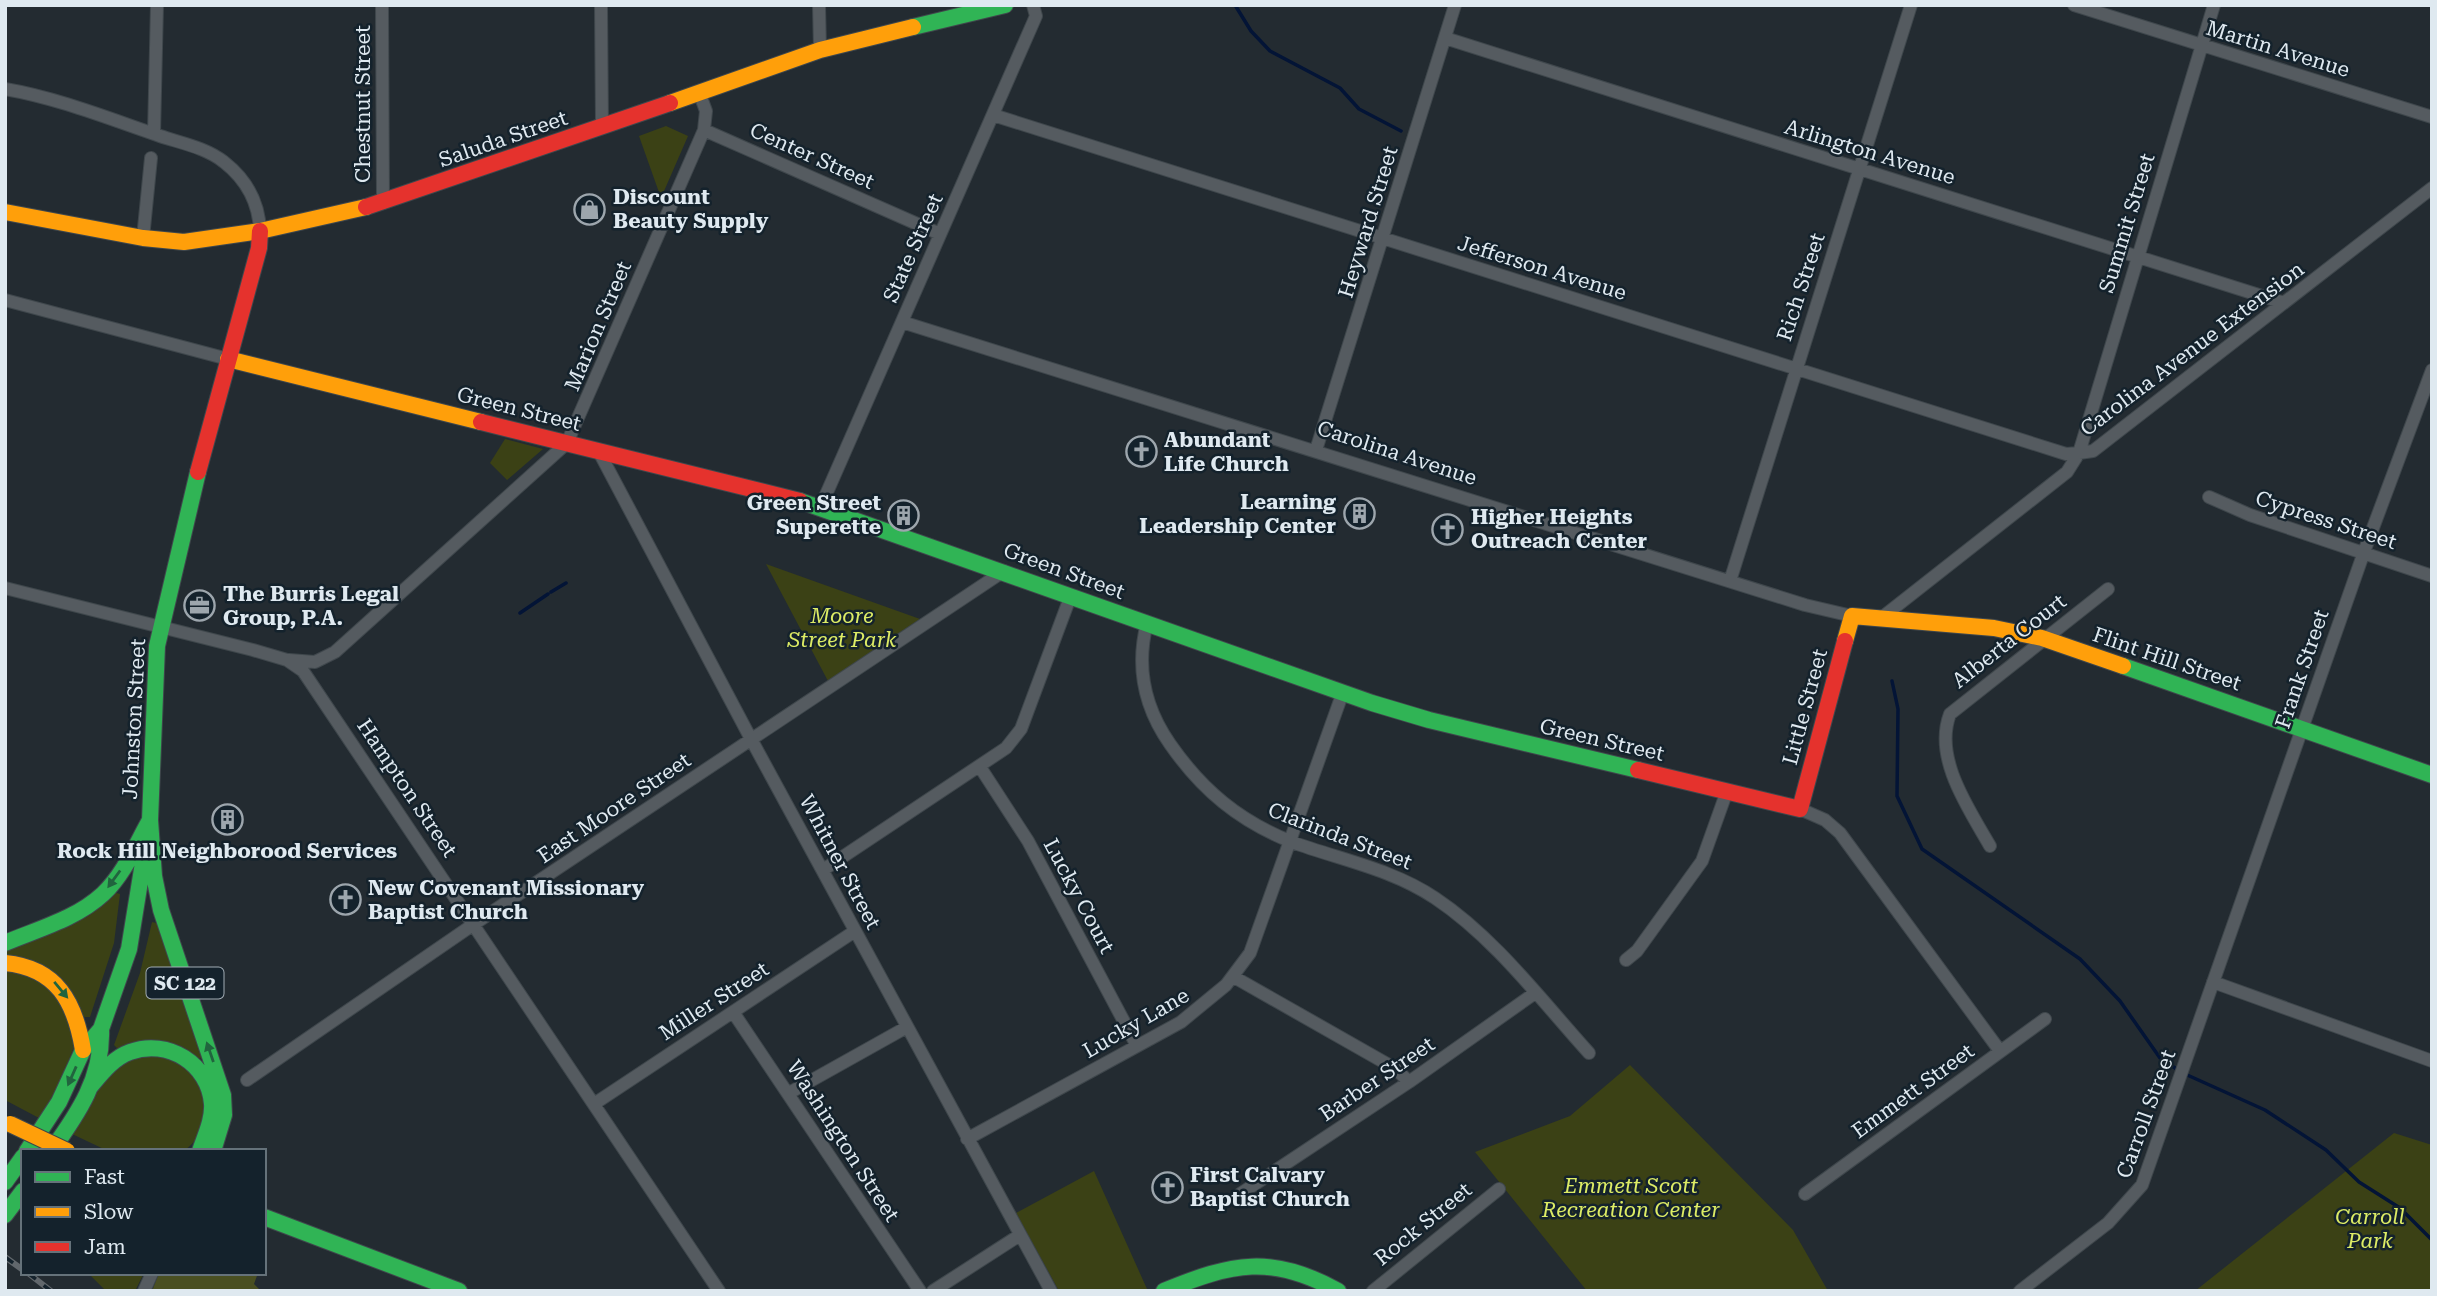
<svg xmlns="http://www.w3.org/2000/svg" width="2437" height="1296" viewBox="0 0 2437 1296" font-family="'Roboto Serif',serif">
<rect width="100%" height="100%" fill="#232b31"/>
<path fill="#3b4115" d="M 666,126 L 688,136 L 661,198 L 639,136 Z
M 505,439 L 543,449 L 507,480 L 490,463 Z
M 766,564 L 920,619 L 828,681 Z
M 113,892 L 120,894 L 114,943 L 90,1017 L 83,1017 L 76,1000 L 6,957 L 5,950 Z
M 152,922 L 160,924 L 207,1059 L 119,1050 L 114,1045 L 140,973 Z
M 5,969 L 31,972 L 61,998 L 75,1045 L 56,1090 L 39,1118 L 5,1100 Z
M 151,1054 C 160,1057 176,1058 184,1064 C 210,1084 213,1134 183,1151 L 108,1151 L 70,1133 L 98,1086 L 125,1061 Z
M 1630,1065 L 1793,1230 L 1828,1291 L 1587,1291 L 1475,1152 L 1570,1116 Z
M 2394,1133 L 2432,1145 L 2432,1291 L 2195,1291 Z
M 1094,1171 L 1147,1289 L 1059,1291 L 1016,1213 Z
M 88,1273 L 144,1273 L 135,1291 L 106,1291 Z"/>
<path fill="#494f21" d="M 159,1273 L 258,1273 L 254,1284 L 261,1291 L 152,1291 Z"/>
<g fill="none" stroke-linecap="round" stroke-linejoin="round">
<path stroke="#031436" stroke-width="3.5" d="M 1235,5 L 1251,31 L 1270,51 L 1340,88 L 1359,109 L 1401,131
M 551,592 L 566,583
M 520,613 L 548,594
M 1892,681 L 1898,709 L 1897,796 L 1922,849 L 2080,959 L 2120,1001 L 2160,1058 L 2178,1070
M 2185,1074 L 2265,1110 L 2326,1150 L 2359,1182 L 2400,1208 L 2432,1240"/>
<defs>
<path id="street" d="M 382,5 L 383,203
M 601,5 L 602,127
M 819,5 L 820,50
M 2074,5 L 2432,117
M 1445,38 L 2284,303
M 5,89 C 58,98 110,119 160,136 C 181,143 207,148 224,162 C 247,180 259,203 260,231
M 699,92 L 706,111 L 704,130 L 940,234
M 993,115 L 2066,454 L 2079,453 L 2214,5
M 154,134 L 157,5
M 143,238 L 151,158
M 5,300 L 228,359
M 902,322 L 1805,605 L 1852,616
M 598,450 L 751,739 L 1051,1291
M 1316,450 L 1455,5
M 2209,497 L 2250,515 L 2432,576
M 821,506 L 1036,16 L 1033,5
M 1730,581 L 1911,5
M 5,588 L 253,650 L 287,660 L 303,671 L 719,1291
M 1880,619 L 2067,472 L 2079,453 L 2093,451 L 2432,188
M 1147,623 C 1136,666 1144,707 1170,744 C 1202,790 1239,821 1292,842 C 1341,860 1392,869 1435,898 C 1495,938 1541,1000 1589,1053
M 289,660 L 315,662 L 335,652 L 567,443 L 704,130
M 980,767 L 1028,841 L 1137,1046
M 1800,809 L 1825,820 L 1840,833 L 2000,1051
M 1990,846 C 1969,809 1933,758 1950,714 L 2108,589
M 823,870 L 1006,748 L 1021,729 L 1071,595
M 1626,960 L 1637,951 L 1702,861 L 1727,791
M 1234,977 L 1396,1069 L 1409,1082
M 2213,982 L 2432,1061
M 733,1012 L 920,1291
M 247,1080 L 474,924 L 1004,571
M 789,1093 L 907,1027
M 594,1104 L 855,931
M 967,1139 L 1181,1022 L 1226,985 L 1250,953 L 1343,692
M 1240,1194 L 1409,1082 L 1535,993
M 1805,1194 L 2045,1019
M 144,1291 L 152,1273
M 933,1291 L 1020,1235
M 1373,1291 L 1499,1189
M 2020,1291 L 2108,1223 L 2142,1185 L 2364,552 L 2432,370"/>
<path id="fast" d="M 913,27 L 1005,5
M 800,501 L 1372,703 L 1429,720 L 1638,770
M 2123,666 L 2432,775
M 150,820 L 154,876 L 161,910 L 223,1095 L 224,1115 L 213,1151
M 5,943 C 38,929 76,919 103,894 C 124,874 136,845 150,820
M 90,1087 C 101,1074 113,1058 130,1052 C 168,1038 209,1064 212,1104 C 213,1120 205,1136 200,1151
M 27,1151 L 59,1102 L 83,1050 L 101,1029 L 129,949 L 150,820 L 157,646 L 198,472
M 51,1151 C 78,1114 103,1077 101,1029
M 5,1182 L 23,1157
M 5,1215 L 23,1191
M 264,1217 L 459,1291
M 1164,1291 C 1232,1263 1272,1254 1338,1291"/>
<path id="slow" d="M 670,103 L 820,50 L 913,27
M 5,212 L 143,238 L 184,242 L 260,231 L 366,207
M 228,359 L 481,422
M 1845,641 L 1852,616 L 1994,628 L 2042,638 L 2123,666
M 5,963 C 57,968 75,1002 83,1050"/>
<path id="jam" d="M 366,207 L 670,103
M 481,422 L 800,501
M 198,472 L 259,248 L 260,231
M 1638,770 L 1800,809 L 1845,641"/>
</defs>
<use href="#street" stroke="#3f474c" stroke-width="14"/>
<use href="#fast" stroke="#3f474c" stroke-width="18"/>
<use href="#slow" stroke="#3f474c" stroke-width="18"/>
<use href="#jam" stroke="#3f474c" stroke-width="18"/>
<use href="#street" stroke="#555b60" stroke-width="12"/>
<use href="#fast" stroke="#30b455" stroke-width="16"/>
<use href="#slow" stroke="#ff9f0a" stroke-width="16"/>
<use href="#jam" stroke="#e5322d" stroke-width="16"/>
<defs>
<path id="rail" d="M 5,1257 L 23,1270
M 28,1273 L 51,1291"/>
</defs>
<use href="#rail" stroke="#61676c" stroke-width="6"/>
<use href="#rail" stroke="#14222c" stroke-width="3.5" stroke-dasharray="10" stroke-linecap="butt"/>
<defs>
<path id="slow-bridge" d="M 10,1124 L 67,1151"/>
</defs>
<use href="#slow-bridge" stroke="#3f474c" stroke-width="18" stroke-linecap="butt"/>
<use href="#slow-bridge" stroke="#ff9f0a" stroke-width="16"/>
</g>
<defs><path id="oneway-solid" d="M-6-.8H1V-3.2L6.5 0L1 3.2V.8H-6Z" transform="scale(1.75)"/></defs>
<g fill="#21643e">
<use href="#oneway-solid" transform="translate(114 879) rotate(126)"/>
<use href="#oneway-solid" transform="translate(61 990) rotate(50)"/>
<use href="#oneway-solid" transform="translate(210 1052) rotate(-109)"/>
<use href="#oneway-solid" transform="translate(72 1076) rotate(114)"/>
</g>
<defs>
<symbol id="shop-ring" viewBox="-11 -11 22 22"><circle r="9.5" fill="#14222c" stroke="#9da6ad" stroke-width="1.5"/><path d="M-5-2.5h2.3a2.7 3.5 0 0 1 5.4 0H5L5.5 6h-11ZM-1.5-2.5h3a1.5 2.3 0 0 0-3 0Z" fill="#9da6ad"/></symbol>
<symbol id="church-ring" viewBox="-11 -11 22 22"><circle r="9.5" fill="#14222c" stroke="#9da6ad" stroke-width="1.5"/><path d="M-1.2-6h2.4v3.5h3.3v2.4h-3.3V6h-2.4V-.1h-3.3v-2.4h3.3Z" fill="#9da6ad"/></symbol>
<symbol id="building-ring" viewBox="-11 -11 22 22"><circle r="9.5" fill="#14222c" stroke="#9da6ad" stroke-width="1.5"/><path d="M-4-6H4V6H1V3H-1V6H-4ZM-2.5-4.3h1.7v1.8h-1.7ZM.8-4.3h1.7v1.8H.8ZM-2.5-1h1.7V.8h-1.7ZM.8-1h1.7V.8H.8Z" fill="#9da6ad"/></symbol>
<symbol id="office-ring" viewBox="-11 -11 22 22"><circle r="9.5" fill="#14222c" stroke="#9da6ad" stroke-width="1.5"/><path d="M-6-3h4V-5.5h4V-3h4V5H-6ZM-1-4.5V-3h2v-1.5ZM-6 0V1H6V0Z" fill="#9da6ad"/></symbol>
</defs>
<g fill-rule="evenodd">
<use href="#shop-ring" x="572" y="192" width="35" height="35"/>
<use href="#church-ring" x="1124" y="434" width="35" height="35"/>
<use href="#building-ring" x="1342" y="496" width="35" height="35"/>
<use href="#building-ring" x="886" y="498" width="35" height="35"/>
<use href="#church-ring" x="1430" y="512" width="35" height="35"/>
<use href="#office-ring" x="182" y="588" width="35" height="35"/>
<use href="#building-ring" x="210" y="802" width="35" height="35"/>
<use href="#church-ring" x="328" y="882" width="35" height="35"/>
<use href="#church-ring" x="1150" y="1170" width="35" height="35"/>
</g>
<g text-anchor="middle" stroke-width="5" stroke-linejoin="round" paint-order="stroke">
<rect fill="#14222c" stroke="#a2adb5" stroke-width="2" x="146.5" y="967.5" width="77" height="31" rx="5"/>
<g font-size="19" font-weight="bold" fill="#dfe9f0">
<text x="185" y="990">SC 122</text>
</g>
<g font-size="21" fill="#dfe9f0" stroke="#14222c">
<text transform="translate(2278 49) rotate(17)" y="7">Martin Avenue</text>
<text transform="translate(363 104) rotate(-90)" y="7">Chestnut Street</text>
<text transform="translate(503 139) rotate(-19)" y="7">Saluda Street</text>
<text transform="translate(1870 152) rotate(17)" y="7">Arlington Avenue</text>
<text transform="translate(812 156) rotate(24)" y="7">Center Street</text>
<text transform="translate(1368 222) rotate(-73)" y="7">Heyward Street</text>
<text transform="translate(2127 223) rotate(-73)" y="7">Summit Street</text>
<text transform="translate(913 248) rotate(-66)" y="7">State Street</text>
<text transform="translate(1542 268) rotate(17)" y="7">Jefferson Avenue</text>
<text transform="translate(1801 287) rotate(-72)" y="7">Rich Street</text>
<text transform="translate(598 326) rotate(-67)" y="7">Marion Street</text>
<text transform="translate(2192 349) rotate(-37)" y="7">Carolina Avenue Extension</text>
<text transform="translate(519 409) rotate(14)" y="7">Green Street</text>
<text transform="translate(1397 453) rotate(18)" y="7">Carolina Avenue</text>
<text transform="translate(2326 520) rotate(18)" y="7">Cypress Street</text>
<text transform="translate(1064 571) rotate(20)" y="7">Green Street</text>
<text transform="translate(2009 641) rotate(-38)" y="7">Alberta Court</text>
<text transform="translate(2167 659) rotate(19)" y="7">Flint Hill Street</text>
<text transform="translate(2302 669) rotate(-71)" y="7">Frank Street</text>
<text transform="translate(1805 707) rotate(-75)" y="7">Little Street</text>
<text transform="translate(134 719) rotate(-87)" y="7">Johnston Street</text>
<text transform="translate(1602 740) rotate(13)" y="7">Green Street</text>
<text transform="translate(407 788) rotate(56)" y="7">Hampton Street</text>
<text transform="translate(614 808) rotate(-34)" y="7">East Moore Street</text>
<text transform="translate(1340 836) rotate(21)" y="7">Clarinda Street</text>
<text transform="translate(840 862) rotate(62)" y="7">Whitner Street</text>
<text transform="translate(1079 896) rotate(62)" y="7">Lucky Court</text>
<text transform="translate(714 1001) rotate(-33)" y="7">Miller Street</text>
<text transform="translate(1136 1023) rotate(-30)" y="7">Lucky Lane</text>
<text transform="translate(1377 1079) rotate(-34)" y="7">Barber Street</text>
<text transform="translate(1913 1091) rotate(-36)" y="7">Emmett Street</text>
<text transform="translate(2146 1114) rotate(-70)" y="7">Carroll Street</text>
<text transform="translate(843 1141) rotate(57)" y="7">Washington Street</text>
<text transform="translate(1423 1224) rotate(-39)" y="7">Rock Street</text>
</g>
<g font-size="21" font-weight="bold" fill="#dfe9f0" stroke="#14222c" text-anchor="start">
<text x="613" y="204">Discount<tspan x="613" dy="24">Beauty Supply</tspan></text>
<text x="1164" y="447">Abundant<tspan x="1164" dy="24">Life Church</tspan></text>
<text x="1336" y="509" text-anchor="end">Learning<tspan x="1336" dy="24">Leadership Center</tspan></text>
<text x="881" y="510" text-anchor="end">Green Street<tspan x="881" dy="24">Superette</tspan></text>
<text x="1471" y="524">Higher Heights<tspan x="1471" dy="24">Outreach Center</tspan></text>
<text x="223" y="601">The Burris Legal<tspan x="223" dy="24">Group, P.A.</tspan></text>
<text x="227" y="858" text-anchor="middle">Rock Hill Neighborood Services</text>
<text x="368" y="895">New Covenant Missionary<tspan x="368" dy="24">Baptist Church</tspan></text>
<text x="1190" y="1182">First Calvary<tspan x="1190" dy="24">Baptist Church</tspan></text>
</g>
<g font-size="21" font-style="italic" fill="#ddec65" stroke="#14222c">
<text x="842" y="623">Moore<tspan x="842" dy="24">Street Park</tspan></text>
<text x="1631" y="1193">Emmett Scott<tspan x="1631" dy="24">Recreation Center</tspan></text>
<text x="2370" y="1224">Carroll<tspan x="2370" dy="24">Park</tspan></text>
</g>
</g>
<rect width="2437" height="1296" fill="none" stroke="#dfe9f0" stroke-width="14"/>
<rect x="21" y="1149" width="245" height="126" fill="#14222c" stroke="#65727a" stroke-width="2"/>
<rect x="35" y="1172" width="35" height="10" fill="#30b455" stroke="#65727a" stroke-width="2"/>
<text x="84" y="1184" font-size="21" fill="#dfe9f0">Fast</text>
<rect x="35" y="1207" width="35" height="10" fill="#ff9f0a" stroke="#65727a" stroke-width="2"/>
<text x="84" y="1219" font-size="21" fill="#dfe9f0">Slow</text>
<rect x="35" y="1242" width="35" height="10" fill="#e5322d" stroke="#65727a" stroke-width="2"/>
<text x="84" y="1254" font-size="21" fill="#dfe9f0">Jam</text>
</svg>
